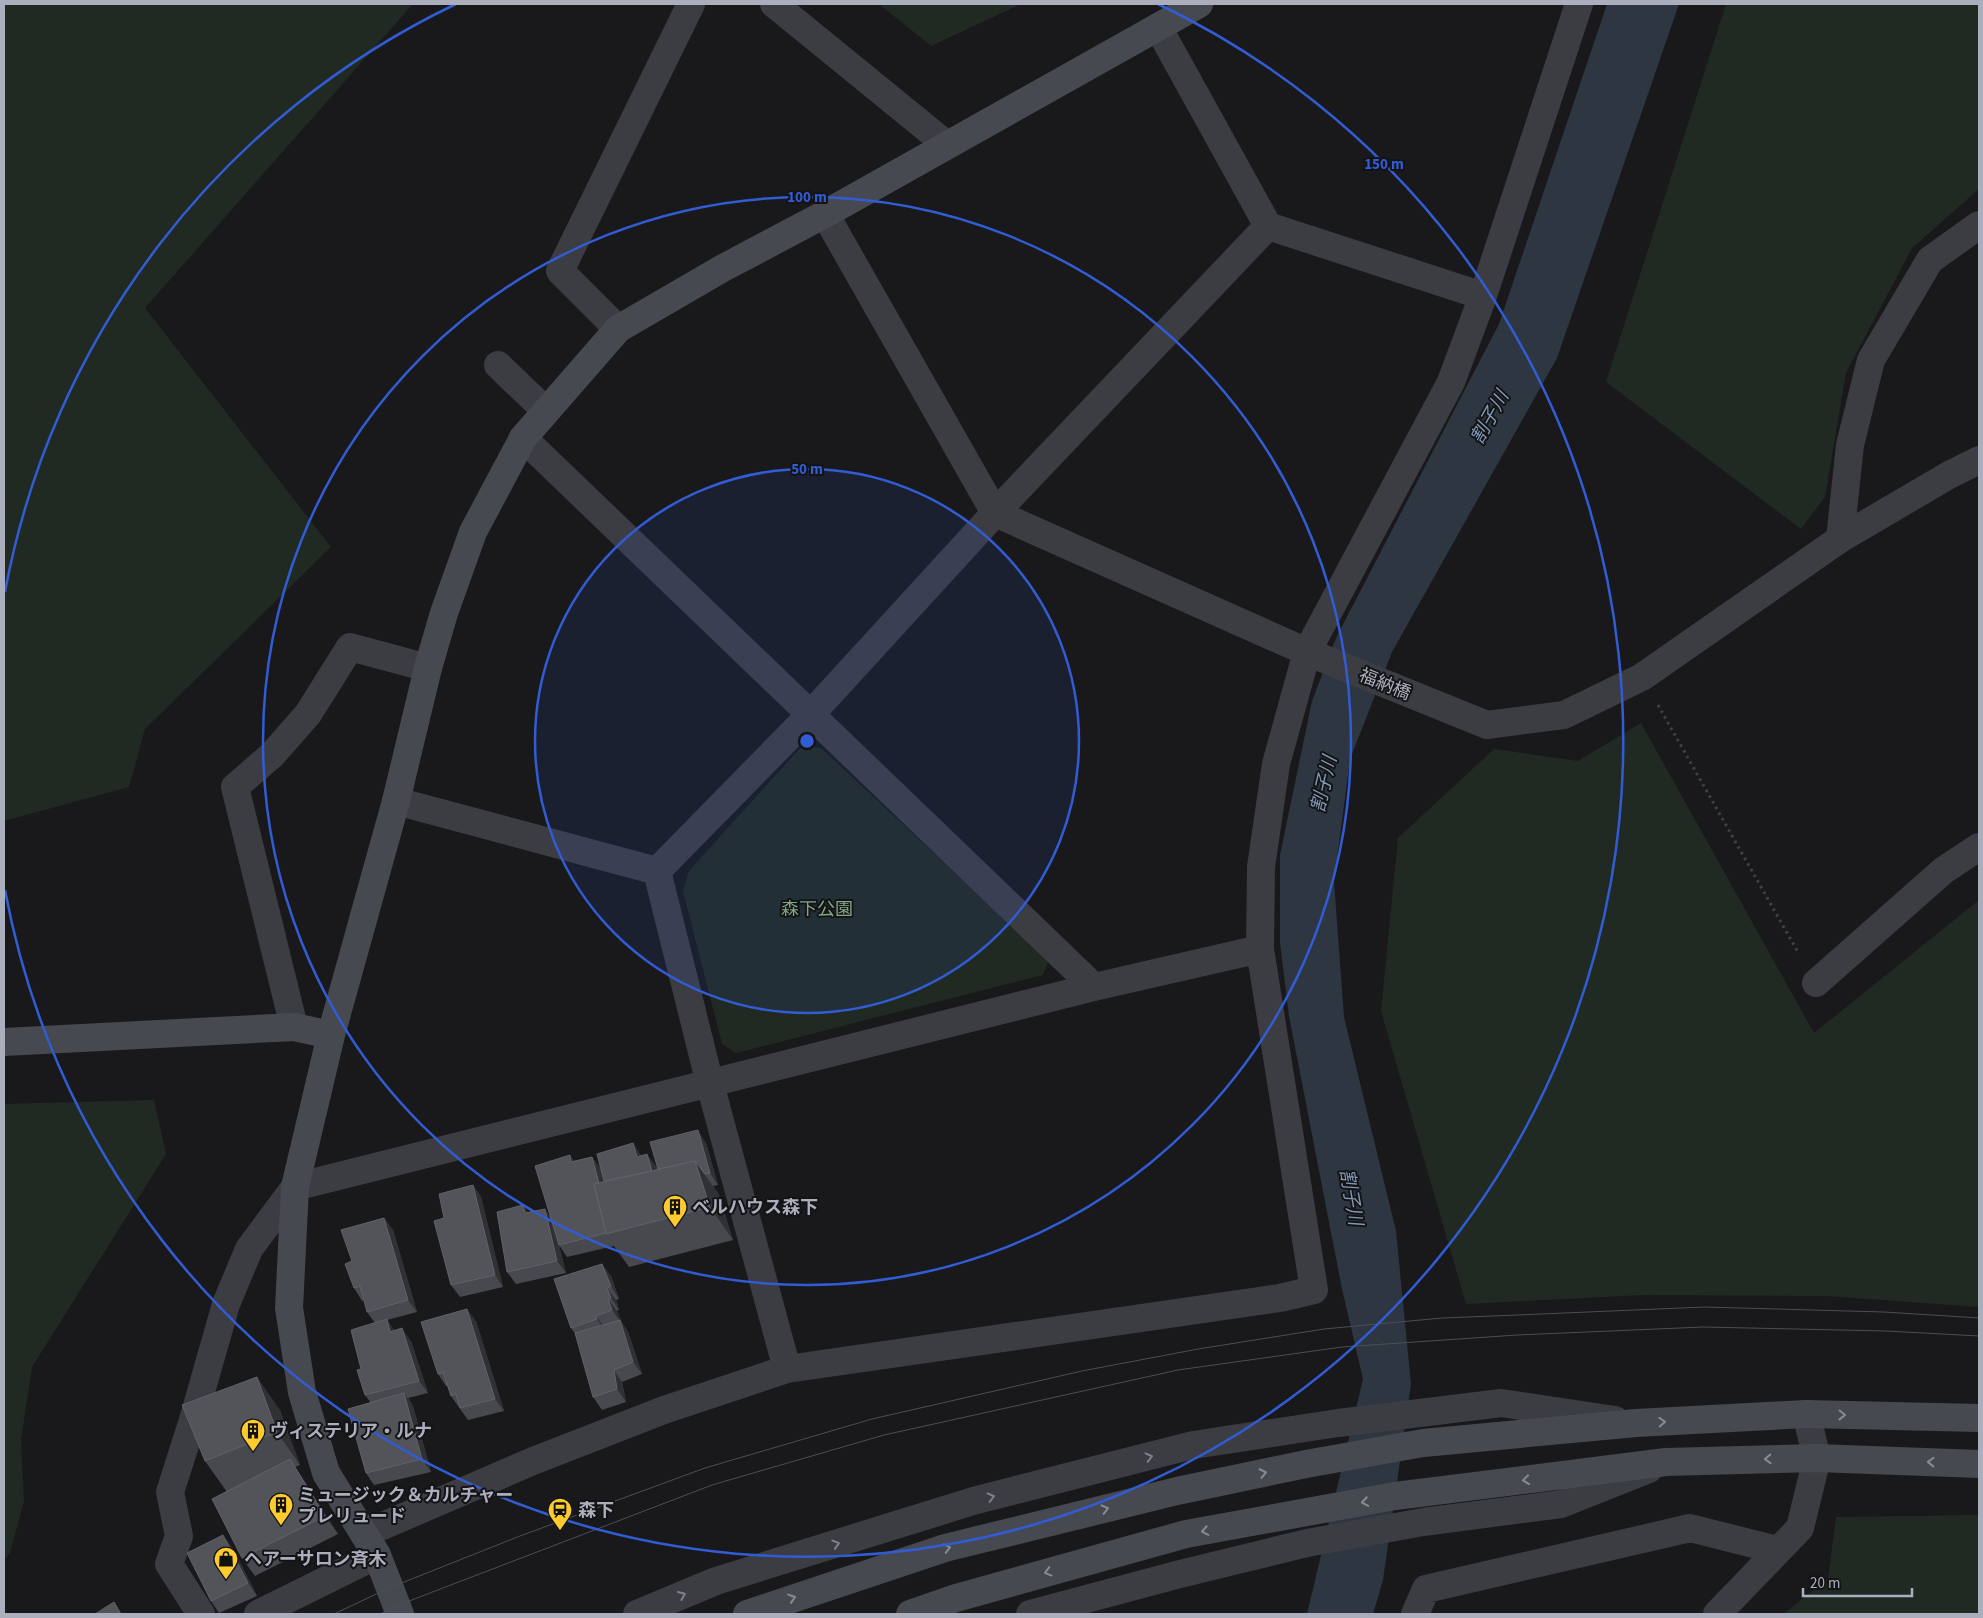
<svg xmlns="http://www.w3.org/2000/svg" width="1983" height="1618" viewBox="0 0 1983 1618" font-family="'Source Sans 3','Noto Sans JP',sans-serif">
<rect width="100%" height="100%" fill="#19191b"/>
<path fill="#202a22" d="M 4,4 L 413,4 L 145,308 L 331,547 L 145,729 L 129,787 L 4,821 Z
M 879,4 L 1021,4 L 931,46 Z
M 1726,4 L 1979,4 L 1979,189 L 1912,248 L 1846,373 L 1825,497 L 1801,529 L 1606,382 Z
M 1641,723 L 1814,1033 L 1979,900 L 1979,1307 L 1826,1296 L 1644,1295 L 1466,1304 L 1381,1011 L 1398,838 L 1494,749 L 1578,761 Z
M 802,746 L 821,748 L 1049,960 L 1043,975 L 736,1053 L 722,1044 L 683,891 L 689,871 Z
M 154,1100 L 166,1154 L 32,1367 L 21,1440 L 24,1501 L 10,1553 L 4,1560 L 4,1104 Z
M 1979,1515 L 1979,1614 L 1783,1614 L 1828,1579 L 1836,1517 Z"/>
<path fill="#2e3641" d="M 1607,4 L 1679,4 L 1557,358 L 1392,652 L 1350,759 L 1334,882 L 1344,1017 L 1396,1231 L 1411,1384 L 1383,1580 L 1373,1614 L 1307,1614 L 1363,1379 L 1342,1289 L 1289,1016 L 1280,943 L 1280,855 L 1312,701 L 1336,638 L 1499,324 Z"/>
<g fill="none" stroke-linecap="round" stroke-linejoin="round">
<path stroke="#404148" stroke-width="3" stroke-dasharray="2.5 4" stroke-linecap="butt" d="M 1658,705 L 1799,954"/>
<path stroke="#3c3c43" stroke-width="28" d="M 774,4 L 947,145
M 1158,27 L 1268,226 L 1483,296
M 825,214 L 995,513 L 1307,652 L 1487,725 L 1564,715 L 1642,677 L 1840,539 L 1949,475 L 1979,460
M 618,329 L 560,271 L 691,4
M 498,365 L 546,411
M 523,438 L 1094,987
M 1840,539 L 1850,445 L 1871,360 L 1930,260 L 1979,225
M 396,801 L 657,871 L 710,1084 L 787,1369
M 657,871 L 811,714 L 995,513 L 1268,226
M 1816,983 L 1944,870 L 1979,847
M 294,1027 L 235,787 L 272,755 L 308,714 L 350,647 L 428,668
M 364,1534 L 533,1461 L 664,1410 L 787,1369 L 1280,1298 L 1314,1290 L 1260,949 L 1261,867 L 1276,764 L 1307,652 L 1451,382 L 1483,296 L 1579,4
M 201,1614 L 169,1564 L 179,1536 L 170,1492 L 193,1420 L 226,1304 L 249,1249 L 295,1187 L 1094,987 L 1260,949
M 258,1614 L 377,1555
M 637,1614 L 716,1581 L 973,1501 L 1193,1445 L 1338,1423 L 1501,1403 L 1615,1420
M 1030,1614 L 1180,1574 L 1307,1543 L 1423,1522 L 1561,1504 L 1649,1469
M 1415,1614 L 1426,1589 L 1690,1528 L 1777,1550
M 1717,1614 L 1800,1528 L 1817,1458 L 1806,1414"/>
<path stroke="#474951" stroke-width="28" d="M 4,1042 L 294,1027 L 331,1035
M 400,1614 L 377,1555 L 326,1473 L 302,1392 L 289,1308 L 295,1187 L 331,1035 L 396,801 L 428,668 L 444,613 L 473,532 L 523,438 L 618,329 L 723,268 L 825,214 L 1199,4
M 747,1614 L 945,1548 L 1177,1491 L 1306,1464 L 1423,1443 L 1636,1423 L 1806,1414 L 1979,1418
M 910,1614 L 956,1598 L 1186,1534 L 1395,1496 L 1666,1462 L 1817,1458 L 1979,1464"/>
<path stroke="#4c4e56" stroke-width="1" d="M 334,1614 L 389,1588 L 520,1536 L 705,1468 L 872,1419 L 1082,1371 L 1198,1349 L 1324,1329 L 1442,1318 L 1518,1315 L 1704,1307 L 1884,1312 L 1979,1318
M 380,1614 L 396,1606 L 712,1485 L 884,1435 L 1178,1370 L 1342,1347 L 1517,1335 L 1703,1327 L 1886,1331 L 1979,1336"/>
</g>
<path fill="#47494e" d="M 633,1143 L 641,1156 L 656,1166 L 657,1169 L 706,1143 L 718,1185 L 713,1186 L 718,1193 L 733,1240 L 629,1267 L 614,1246 L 567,1257 L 559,1245 L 566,1273 L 516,1284 L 507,1272 L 528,1212 L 550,1216 L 574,1161 L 592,1157 L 601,1169 L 604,1182 Z
M 473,1185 L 481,1197 L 503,1287 L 460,1297 L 451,1285 Z
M 384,1218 L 393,1230 L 417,1312 L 387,1320 L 394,1330 L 411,1341 L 428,1393 L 408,1398 L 413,1406 L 431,1472 L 374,1485 L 366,1473 L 371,1403 L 365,1395 L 375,1323 L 367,1312 L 364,1300 L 362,1301 L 354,1288 L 352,1261 Z
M 611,1276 L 619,1299 L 616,1300 L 619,1310 L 617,1311 L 621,1321 L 628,1332 L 642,1374 L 622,1382 L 626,1402 L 602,1410 L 593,1397 L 576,1335 L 571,1328 Z
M 476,1321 L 504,1411 L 468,1420 L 451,1396 L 448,1386 L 446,1386 L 438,1374 Z
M 280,1410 L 300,1465 L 295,1467 L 338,1534 L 255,1576 L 242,1558 L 227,1492 L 205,1461 Z
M 232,1547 L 257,1596 L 219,1613 L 211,1601 Z"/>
<path fill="#303135" d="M 698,1130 L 706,1143 L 718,1185 L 710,1173 Z
M 633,1143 L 641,1156 L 637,1157 Z
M 647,1154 L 656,1166 L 664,1197 L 656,1185 Z
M 570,1155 L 579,1167 L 571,1162 Z
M 592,1157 L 601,1169 L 617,1231 L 612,1232 Z
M 695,1161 L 718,1193 L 733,1240 L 710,1207 Z
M 473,1185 L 481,1197 L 503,1287 L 495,1275 Z
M 523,1205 L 532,1217 L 525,1213 Z
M 545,1209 L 553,1221 L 566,1273 L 557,1261 Z
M 384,1218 L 393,1230 L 417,1312 L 408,1300 Z
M 602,1264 L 611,1276 L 619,1299 L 611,1286 Z
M 607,1288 L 616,1300 L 619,1310 L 611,1298 Z
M 608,1299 L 617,1311 L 621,1321 L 628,1332 L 642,1374 L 633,1362 L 620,1321 L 612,1310 Z
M 467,1309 L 476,1321 L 504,1411 L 495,1399 Z
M 596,1316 L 605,1328 L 605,1331 L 597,1319 Z
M 387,1319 L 395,1332 L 390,1332 Z
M 402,1328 L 411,1341 L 428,1393 L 419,1381 Z
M 614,1370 L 622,1382 L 626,1402 L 617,1389 Z
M 257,1377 L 280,1410 L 300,1465 L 277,1432 Z
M 404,1393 L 413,1406 L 431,1472 L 422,1459 Z
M 290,1459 L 302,1477 L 338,1534 L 325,1516 Z
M 223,1535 L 232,1547 L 257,1596 L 248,1583 Z"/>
<path fill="#52545a" stroke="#606269" d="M 698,1130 L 710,1173 L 705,1174 L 695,1161 L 658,1169 L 650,1142 Z
M 633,1143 L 637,1157 L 647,1154 L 652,1171 L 604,1181 L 597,1154 Z
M 570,1155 L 571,1162 L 592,1157 L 599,1183 L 594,1184 L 606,1233 L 559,1245 L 535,1166 Z
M 695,1161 L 710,1207 L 606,1234 L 594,1184 Z
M 473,1185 L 495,1275 L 451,1285 L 434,1221 L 444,1218 L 439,1194 Z
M 523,1205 L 525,1213 L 545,1209 L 557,1261 L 507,1272 L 497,1212 Z
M 384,1218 L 408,1300 L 367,1312 L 360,1286 L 354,1288 L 345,1264 L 352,1261 L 341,1230 Z
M 602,1264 L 611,1286 L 607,1288 L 611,1298 L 608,1299 L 612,1310 L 596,1316 L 597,1319 L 571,1328 L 554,1279 Z
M 467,1309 L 495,1399 L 460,1408 L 456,1394 L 451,1396 L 443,1372 L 438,1374 L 421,1322 Z
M 387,1319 L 390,1332 L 402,1328 L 419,1381 L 365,1395 L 357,1370 L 361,1369 L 351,1330 Z
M 620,1320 L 633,1362 L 614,1370 L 617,1389 L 593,1397 L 575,1333 Z
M 257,1377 L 277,1432 L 205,1461 L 182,1405 Z
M 404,1393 L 422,1459 L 366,1473 L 348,1409 Z
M 290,1459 L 325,1516 L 242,1558 L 212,1499 Z
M 223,1535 L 248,1583 L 211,1601 L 187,1553 Z
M 114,1602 L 121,1614 L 95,1614 Z"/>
<defs><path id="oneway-chevron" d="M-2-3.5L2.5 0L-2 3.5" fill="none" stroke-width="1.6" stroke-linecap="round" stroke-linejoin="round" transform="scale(1.25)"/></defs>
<g stroke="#888b97">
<use href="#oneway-chevron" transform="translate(1842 1415) rotate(1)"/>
<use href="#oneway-chevron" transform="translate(1662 1422) rotate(-3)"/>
<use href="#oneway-chevron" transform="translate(1768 1459) rotate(178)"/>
<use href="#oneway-chevron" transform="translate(1931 1462) rotate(-178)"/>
<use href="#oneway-chevron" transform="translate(1263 1473) rotate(-12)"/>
<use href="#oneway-chevron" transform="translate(1526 1480) rotate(173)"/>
<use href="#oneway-chevron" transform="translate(1365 1502) rotate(170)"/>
<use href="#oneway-chevron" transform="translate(1105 1509) rotate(-14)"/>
<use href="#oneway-chevron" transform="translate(1205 1531) rotate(170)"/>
<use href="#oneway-chevron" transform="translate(947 1548) rotate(-15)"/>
<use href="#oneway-chevron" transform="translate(1048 1572) rotate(165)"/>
<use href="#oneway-chevron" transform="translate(792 1598) rotate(-18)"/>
</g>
<g stroke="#7f808c">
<use href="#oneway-chevron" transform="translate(1149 1457) rotate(-14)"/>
<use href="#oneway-chevron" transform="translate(991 1497) rotate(-14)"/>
<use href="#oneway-chevron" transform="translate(836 1544) rotate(-17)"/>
<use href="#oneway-chevron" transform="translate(682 1595) rotate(-23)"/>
</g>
<circle cx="807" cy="741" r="272" fill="#325cd4" fill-opacity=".12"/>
<g fill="none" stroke="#325cd4" stroke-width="2.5">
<circle cx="807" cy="741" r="272"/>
<circle cx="807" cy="741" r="544"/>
<path d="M5 592A816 816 0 0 1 456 4M1158 4A816 816 0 1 1 5 890"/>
</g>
<defs>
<symbol id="building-pin" viewBox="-11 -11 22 30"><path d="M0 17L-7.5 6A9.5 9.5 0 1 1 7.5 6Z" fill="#fecb2f" stroke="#141416"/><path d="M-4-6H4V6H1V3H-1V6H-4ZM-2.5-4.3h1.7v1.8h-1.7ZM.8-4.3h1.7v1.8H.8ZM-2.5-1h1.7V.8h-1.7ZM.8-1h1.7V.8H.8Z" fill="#111"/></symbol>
<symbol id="station-pin" viewBox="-11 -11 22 30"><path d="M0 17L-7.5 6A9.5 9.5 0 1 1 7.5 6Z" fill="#fecb2f" stroke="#141416"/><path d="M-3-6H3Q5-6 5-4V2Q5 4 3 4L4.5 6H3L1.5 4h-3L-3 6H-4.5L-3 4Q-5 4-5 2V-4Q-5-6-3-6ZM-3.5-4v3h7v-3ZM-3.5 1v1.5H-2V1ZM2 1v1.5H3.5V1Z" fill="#111"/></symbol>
<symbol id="shop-pin" viewBox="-11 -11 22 30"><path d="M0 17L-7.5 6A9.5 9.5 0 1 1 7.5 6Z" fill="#fecb2f" stroke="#141416"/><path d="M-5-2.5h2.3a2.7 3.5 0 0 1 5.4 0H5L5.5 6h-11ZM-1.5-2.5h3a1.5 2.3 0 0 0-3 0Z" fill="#111"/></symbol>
</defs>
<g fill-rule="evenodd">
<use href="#building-pin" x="661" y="1193" width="28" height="38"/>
<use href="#building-pin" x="239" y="1417" width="28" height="38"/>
<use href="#building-pin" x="267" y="1491" width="28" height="38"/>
<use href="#station-pin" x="546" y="1496" width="28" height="38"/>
<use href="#shop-pin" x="212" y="1545" width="28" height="38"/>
</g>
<g text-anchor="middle" stroke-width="4" stroke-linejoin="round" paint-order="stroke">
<g font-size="18" fill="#abaebc" stroke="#141416">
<text transform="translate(1385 684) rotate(22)" y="6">福納橋</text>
</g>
<g font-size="18" fill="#81a887" stroke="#141416">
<text x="817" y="915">森下公園</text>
</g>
<g font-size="18" font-weight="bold" fill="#abaebc" stroke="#141416" text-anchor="start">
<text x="692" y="1213">ベルハウス森下</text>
<text x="270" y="1437">ヴィステリア・ルナ</text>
<text x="298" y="1501">ミュージック＆カルチャー<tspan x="298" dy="21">プレリュード</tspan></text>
<text x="578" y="1516">森下</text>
<text x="244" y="1565">ヘアーサロン斉木</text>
</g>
<g font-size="19" font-style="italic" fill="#8099b8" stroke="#141416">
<text transform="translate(1489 417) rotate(-61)" y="7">割子川</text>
<text transform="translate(1323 784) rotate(-77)" y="7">割子川</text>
<text transform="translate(1352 1197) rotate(80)" y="7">割子川</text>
</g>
</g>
<circle cx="807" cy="741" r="8" fill="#325cd4" stroke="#141416" stroke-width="2.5"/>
<g font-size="15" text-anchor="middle" font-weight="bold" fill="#325cd4" stroke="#141416" stroke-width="4" stroke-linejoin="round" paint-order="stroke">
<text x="1384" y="169">150 m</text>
<text x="807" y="202">100 m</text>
<text x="807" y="474">50 m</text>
</g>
<rect width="1983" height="1618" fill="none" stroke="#abaebc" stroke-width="10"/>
<path d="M1803 1588v8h109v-8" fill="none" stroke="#abaebc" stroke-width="2.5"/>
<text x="1810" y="1588" font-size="15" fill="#abaebc" stroke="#141416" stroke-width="4" paint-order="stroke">20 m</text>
</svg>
